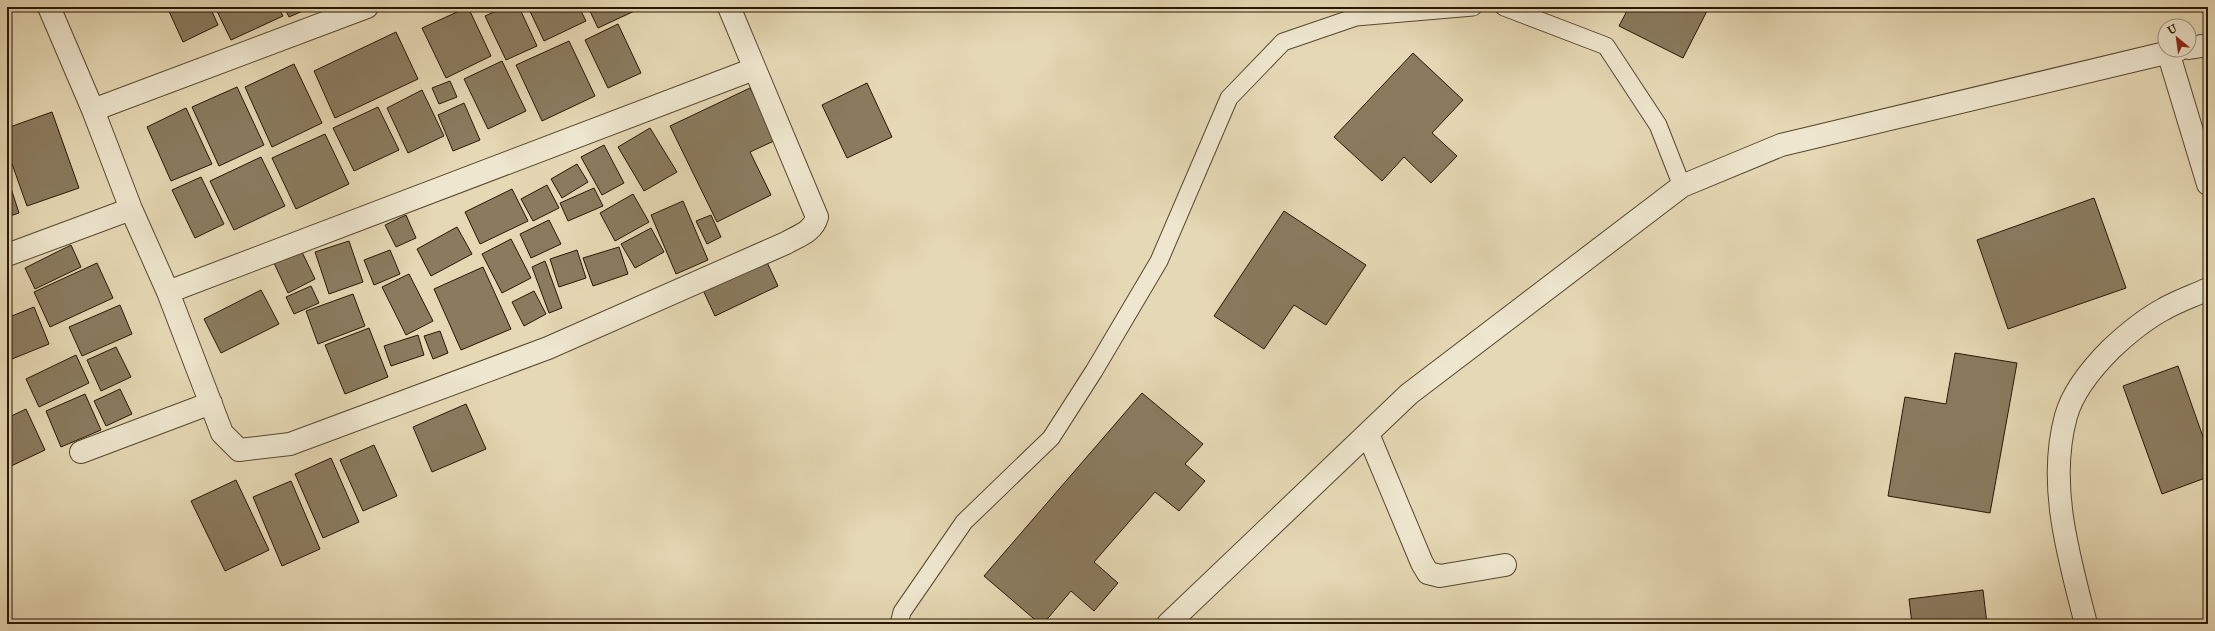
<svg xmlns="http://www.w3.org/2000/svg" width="2215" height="631" viewBox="0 0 2215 631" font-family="'IM FELL Great Primer',serif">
<rect width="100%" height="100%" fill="#e5d8b4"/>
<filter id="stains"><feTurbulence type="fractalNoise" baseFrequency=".005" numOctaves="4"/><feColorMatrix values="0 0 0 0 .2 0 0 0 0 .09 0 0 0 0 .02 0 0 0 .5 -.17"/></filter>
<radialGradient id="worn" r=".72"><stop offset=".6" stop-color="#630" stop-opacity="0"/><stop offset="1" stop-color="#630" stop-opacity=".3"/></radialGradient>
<path fill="#8a7b5f" stroke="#281703" d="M 167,7 L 210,7 L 218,25 L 183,42 Z
M 215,7 L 278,7 L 283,16 L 231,40 Z
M 284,7 L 312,7 L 289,17 Z
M 468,7 L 491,56 L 446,78 L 422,28 Z
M 505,7 L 519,7 L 537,46 L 506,60 L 485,16 Z
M 528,7 L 579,7 L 586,21 L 544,41 Z
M 588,7 L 643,7 L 598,28 Z
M 1629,7 L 1709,7 L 1683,58 L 1619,26 Z
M 618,24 L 641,73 L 608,88 L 585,40 Z
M 396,32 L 418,79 L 335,118 L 314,71 Z
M 569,41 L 595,96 L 542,121 L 516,65 Z
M 1413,53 L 1463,100 L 1432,133 L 1457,156 L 1431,183 L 1404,157 L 1382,181 L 1334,137 Z
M 502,61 L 526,111 L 488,129 L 464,79 Z
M 294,64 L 322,123 L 272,147 L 245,87 Z
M 450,81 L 457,97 L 439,104 L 432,88 Z
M 867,83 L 892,137 L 847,158 L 822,105 Z
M 237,87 L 264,145 L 219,166 L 192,107 Z
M 750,88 L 776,140 L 750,152 L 771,195 L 717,222 L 670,126 Z
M 422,90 L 444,136 L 408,153 L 387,108 Z
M 464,103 L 480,140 L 453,151 L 438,115 Z
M 378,107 L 399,150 L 354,171 L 333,128 Z
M 186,108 L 212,164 L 171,181 L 147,127 Z
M 52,112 L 79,188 L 27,206 L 7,150 L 7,128 Z
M 650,128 L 677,172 L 644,191 L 618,147 Z
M 325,134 L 349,184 L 296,209 L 272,158 Z
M 604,145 L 624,183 L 602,195 L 581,157 Z
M 261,157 L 285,206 L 234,230 L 210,181 Z
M 577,164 L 588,182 L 562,198 L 551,179 Z
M 7,176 L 19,213 L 7,217 Z
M 201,177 L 224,224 L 195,238 L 172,190 Z
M 547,185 L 559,208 L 533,221 L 521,199 Z
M 594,188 L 603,206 L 568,221 L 560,203 Z
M 512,189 L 528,221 L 480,244 L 465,212 Z
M 633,194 L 649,222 L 615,241 L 600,213 Z
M 2094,198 L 2126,288 L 2008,329 L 1977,240 Z
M 683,201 L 708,260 L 676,274 L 651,215 Z
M 1284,211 L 1366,265 L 1326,325 L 1294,305 L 1264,349 L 1214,316 Z
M 406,215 L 416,238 L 396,247 L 385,225 Z
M 711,215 L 721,237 L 707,244 L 696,221 Z
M 549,220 L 561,244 L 531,258 L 520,234 Z
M 457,227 L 472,254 L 431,276 L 417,249 Z
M 651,228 L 664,252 L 635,268 L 621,244 Z
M 511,239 L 531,278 L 502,293 L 482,254 Z
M 349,241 L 363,282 L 329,294 L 315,252 Z
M 71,245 L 81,267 L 35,289 L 25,268 Z
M 619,247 L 628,274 L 593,286 L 583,258 Z
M 300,248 L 315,279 L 288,293 L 273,261 Z
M 390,250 L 400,274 L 374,285 L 364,260 Z
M 577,250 L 586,278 L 559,287 L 550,259 Z
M 765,258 L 778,286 L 715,316 L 702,288 Z
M 545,261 L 562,308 L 549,313 L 532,267 Z
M 97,263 L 113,298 L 50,327 L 34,292 Z
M 483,267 L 511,329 L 461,350 L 434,289 Z
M 409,274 L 433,321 L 406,335 L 382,287 Z
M 311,286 L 319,303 L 294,314 L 286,297 Z
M 261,290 L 279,324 L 221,353 L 204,319 Z
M 534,291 L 546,314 L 524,326 L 512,302 Z
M 353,294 L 365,326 L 318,344 L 306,311 Z
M 120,305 L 132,334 L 82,356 L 69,327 Z
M 34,307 L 49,344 L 7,361 L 7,318 Z
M 369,328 L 388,377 L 345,394 L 325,345 Z
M 440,331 L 448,353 L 433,359 L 424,336 Z
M 418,335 L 424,355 L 391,366 L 384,346 Z
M 116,347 L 131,377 L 101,391 L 87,360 Z
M 1955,353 L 2017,363 L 1990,513 L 1888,496 L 1905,397 L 1946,404 Z
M 76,355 L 89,383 L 39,407 L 26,379 Z
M 2178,366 L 2208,451 L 2208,477 L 2162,494 L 2123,386 Z
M 120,389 L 132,414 L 106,426 L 94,401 Z
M 1142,393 L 1203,444 L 1185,464 L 1205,481 L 1179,511 L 1155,492 L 1094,562 L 1118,583 L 1094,611 L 1071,591 L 1043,624 L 1040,624 L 984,576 Z
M 85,394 L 101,430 L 61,447 L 46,411 Z
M 466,404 L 486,449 L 432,472 L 413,427 Z
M 26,409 L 45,450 L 9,467 L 7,463 L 7,418 Z
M 374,445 L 397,496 L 363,511 L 340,460 Z
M 331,458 L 359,522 L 323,538 L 295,474 Z
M 236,480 L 269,550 L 225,571 L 191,501 Z
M 291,481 L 320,549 L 282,566 L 253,497 Z
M 1983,590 L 1987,624 L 1912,624 L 1909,599 Z"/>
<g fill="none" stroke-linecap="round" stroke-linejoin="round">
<defs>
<path id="service" d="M 1504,7 L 1606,46 L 1658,125 L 1682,186
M 899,624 L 902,612 L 964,522 L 1051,438 L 1094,371 L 1159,261 L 1229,98 L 1283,42 L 1356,17 L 1473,7"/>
<path id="minor" d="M 49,7 L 93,110 L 131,209 L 168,292 L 222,433 L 239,450 L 290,444 L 548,348 L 786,243 C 798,236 813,232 817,217 L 729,7
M 2189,48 L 2208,45
M 2168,52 L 2208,184
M 93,110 L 367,7
M 7,255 L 131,209
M 168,292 L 754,69
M 1368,434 L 1422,563 L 1428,573 L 1440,576 L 1505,565
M 81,452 L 211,403
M 1168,624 L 1409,394 L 1682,186 L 1781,145 L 2178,50
M 2086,624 C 2069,557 2047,485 2066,416 C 2073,391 2093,367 2111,349 C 2127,334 2145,319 2164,309 C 2178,301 2193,296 2208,289"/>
</defs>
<use href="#service" stroke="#57472f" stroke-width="19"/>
<use href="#minor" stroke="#57472f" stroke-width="24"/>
<use href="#service" stroke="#eee6ce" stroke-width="17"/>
<use href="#minor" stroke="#eee6ce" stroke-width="22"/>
</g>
<rect width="2215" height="631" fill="none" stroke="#e5d8b4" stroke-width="24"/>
<rect x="8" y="8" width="2199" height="615" fill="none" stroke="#281703" stroke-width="2"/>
<rect x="12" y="12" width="2191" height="607" fill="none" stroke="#281703"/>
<g transform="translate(2177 38) rotate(331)"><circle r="19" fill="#eee6ce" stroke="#9f937d"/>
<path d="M0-3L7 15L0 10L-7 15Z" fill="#8f2418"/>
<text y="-6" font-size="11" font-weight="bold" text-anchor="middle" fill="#281703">U</text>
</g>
<rect width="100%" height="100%" filter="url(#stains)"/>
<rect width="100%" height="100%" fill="url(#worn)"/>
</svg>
